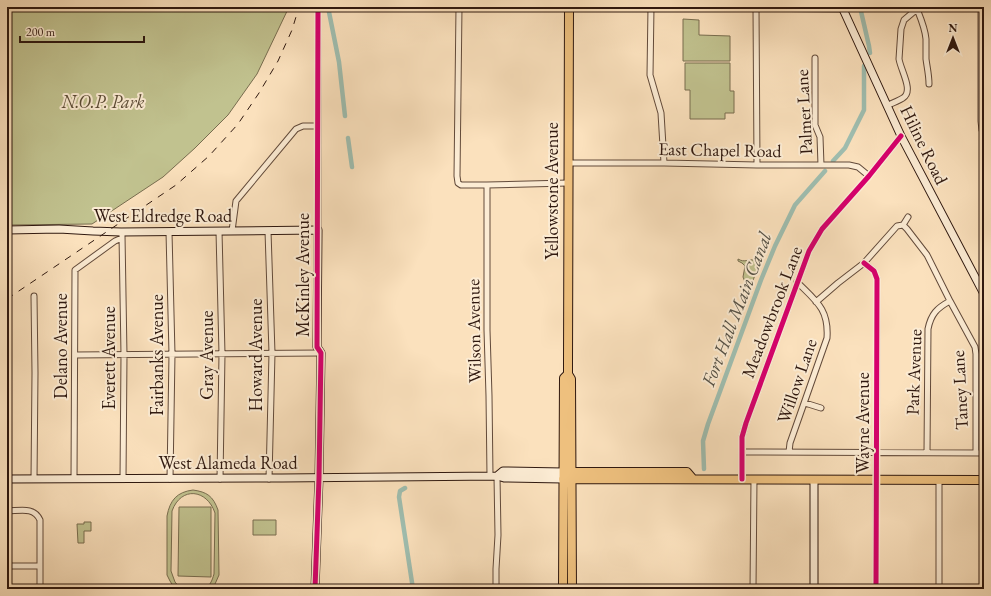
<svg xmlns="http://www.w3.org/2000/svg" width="991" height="596" viewBox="0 0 991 596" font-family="'EB Garamond',serif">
<rect width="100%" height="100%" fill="#fbe1bd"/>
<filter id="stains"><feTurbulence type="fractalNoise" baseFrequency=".005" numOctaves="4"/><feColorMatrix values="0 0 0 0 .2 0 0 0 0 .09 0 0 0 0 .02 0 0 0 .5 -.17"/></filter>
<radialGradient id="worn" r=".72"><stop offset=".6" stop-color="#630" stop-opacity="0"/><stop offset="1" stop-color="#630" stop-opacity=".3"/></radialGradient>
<path fill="#c1c28f" stroke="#786d4f" d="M 7,7 L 289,7 L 257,74 L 228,115 L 195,148 L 163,177 L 92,224 L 7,225 Z
M 683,19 L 699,20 L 699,35 L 730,36 L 730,61 L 683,61 Z
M 685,63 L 730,63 L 730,91 L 734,91 L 734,113 L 725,113 L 725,119 L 690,119 L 690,90 L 685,90 Z
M 738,259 C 745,263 747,259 753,260 L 756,263 L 759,264 L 747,297 L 745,296 L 743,288 L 745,282 L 743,277 L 745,266 L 742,263 L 738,261 Z
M 193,490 C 207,492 213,496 218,510 L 219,575 L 215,584 L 210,589 L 204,589 C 210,586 212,581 214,574 L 215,513 C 207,489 181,486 172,511 L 171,571 L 175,582 L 181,589 L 175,589 L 170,581 L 167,575 L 167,516 C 170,500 177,492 193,490 Z
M 179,507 L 211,507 L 211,577 L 178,576 Z
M 253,520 L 276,520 L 276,535 L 253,535 Z
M 84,522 L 91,522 L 91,531 L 84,531 L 84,543 L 78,543 L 77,524 L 84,524 Z"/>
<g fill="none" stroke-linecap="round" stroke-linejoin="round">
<path stroke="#9fbeb0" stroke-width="4.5" d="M 328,7 L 339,62 L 345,116
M 860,7 L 869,46 L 870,53
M 348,138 L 352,167
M 833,161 L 845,148 L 864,110 L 864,66
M 704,469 L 703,441 L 708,424 L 761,280 L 775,246 L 795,205 L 825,171
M 405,488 L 400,491 L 399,497 L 413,589"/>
<defs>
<path id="street" d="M 459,7 L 457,176 L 458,183 L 461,185 L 487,185 L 568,183
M 651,7 L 843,9
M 651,7 L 650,75 L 661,113 L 664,163
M 756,7 L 757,165
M 981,7 L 981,121 L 982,130 L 984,134
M 815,58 L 815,125 L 820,137 L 821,165
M 888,105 C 893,103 898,101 903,98 C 914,91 901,71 899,59 L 901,29 L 904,20 L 917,9 C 921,19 925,28 926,39 C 926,46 926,52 926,59 C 927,67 929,75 929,84
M 569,163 L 664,163 L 757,165 L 849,165 L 858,167 L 869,176
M 487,185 L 487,330 L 489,396 L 490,476
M 903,225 L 907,229 L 927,255 L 950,301 L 975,347 L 976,354 L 976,453
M 903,225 L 908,217
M 318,230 L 318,7
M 219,231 L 222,354 L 220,479
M 232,231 L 236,201 L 296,129 L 303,126 L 318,126
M 268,231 L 272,353 L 269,479
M 169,232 L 172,354 L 170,479
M 122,235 L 124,355 L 123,479
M 864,263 L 874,271 L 877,279 L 876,589
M 34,296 L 35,373 L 34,479
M 816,302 L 838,283 L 864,263 L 897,226 L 903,225
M 75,355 L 321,353
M 805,403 L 821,408
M 742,452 L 984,453
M 789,452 L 790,443 L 827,338 C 829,309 816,301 797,282
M 927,452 L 928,329 C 931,314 937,308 950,301
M 74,479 L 75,270 L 115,241 L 122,238
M 742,479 L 742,437 L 746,423 L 809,251 L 822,229 L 869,176 L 901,136
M 7,511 C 19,511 34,506 40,520 L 40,589
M 7,566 L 40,566
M 496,589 L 496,569 L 498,535 L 497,476
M 753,589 L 754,479
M 939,589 L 939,480"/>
<path id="secondary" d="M 842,7 L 901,136 L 984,294
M 7,230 L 59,229 L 93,231 L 121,232 L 318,230 L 317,347 L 321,353 L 319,478 L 315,589
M 497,476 L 503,471 L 563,472
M 7,479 L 282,478 L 497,476 L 504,478 L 563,479
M 814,589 L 814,480"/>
<path id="primary" d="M 569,7 L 568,364 L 568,374 L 571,379 L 572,589
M 566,472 L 687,472 L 693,479
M 563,479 L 984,480
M 563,589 L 564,378 L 568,374"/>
</defs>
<use href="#street" stroke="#624a3a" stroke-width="7"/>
<use href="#secondary" stroke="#2f180f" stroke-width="9"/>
<use href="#primary" stroke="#2f180f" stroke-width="10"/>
<use href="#street" stroke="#fcecd4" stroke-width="5"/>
<use href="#secondary" stroke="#fcecd4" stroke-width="7"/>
<use href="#primary" stroke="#eec07e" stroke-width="8"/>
<path stroke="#2f180f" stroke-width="1" stroke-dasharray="7 7" stroke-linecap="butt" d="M 7,299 L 176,185 L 209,156 L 238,124 L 259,93 L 278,61 L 292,30 L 299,7"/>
<defs>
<path id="cycleway" d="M 864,263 L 874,271 L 877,279 L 876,589
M 742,479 L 742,437 L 746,423 L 809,251 L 822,229 L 869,176 L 901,136
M 315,589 L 319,478 L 321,353 L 317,347 L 318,7"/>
</defs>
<use href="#cycleway" stroke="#fcecd4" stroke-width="8"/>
<use href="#cycleway" stroke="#d6006c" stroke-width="5"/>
</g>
<g text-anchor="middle" stroke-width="4" stroke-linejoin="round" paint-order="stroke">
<g font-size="18" font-style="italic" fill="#5b4b35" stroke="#fcecd4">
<text x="103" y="108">N.O.P. Park</text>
</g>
<g font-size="18" fill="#2f180f" stroke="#fcecd4">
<text transform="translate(804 112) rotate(-93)" y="6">Palmer Lane</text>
<text transform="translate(924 145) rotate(64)" y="6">Hiline Road</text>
<text transform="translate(720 150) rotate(1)" y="6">East Chapel Road</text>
<text transform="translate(552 191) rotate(-90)" y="6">Yellowstone Avenue</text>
<text x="163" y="222">West Eldredge Road</text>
<text transform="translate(303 275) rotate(-90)" y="6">McKinley Avenue</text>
<text transform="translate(772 312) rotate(-69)" y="6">Meadowbrook Lane</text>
<text transform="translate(474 331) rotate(-91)" y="6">Wilson Avenue</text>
<text transform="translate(61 346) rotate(-90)" y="6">Delano Avenue</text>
<text transform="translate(157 355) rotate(-90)" y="6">Fairbanks Avenue</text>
<text transform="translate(207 355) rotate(-90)" y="6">Gray Avenue</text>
<text transform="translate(256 355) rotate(-90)" y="6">Howard Avenue</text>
<text transform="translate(109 358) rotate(-90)" y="6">Everett Avenue</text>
<text transform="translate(914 372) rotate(-88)" y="6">Park Avenue</text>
<text transform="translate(797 381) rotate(-71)" y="6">Willow Lane</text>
<text transform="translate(960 390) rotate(-93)" y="6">Taney Lane</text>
<text transform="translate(863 423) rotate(-90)" y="6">Wayne Avenue</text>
<text x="228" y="469">West Alameda Road</text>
</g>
<g font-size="19" font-style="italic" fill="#565247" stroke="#fcecd4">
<text transform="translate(736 309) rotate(-69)" y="7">Fort Hall Main Canal</text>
</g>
</g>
<rect width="991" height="596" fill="none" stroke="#fbe1bd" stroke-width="24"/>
<rect x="8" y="8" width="975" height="580" fill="none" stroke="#2f180f" stroke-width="2"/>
<rect x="12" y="12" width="967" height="572" fill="none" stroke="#2f180f"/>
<g transform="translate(953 38)" stroke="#fcecd4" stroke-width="3" paint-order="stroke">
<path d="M0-3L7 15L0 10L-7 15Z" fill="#2f180f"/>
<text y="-6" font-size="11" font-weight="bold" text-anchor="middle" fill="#2f180f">N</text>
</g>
<path d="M20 36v6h124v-6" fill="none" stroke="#2f180f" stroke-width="2"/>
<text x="26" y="36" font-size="12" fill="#2f180f" stroke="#fcecd4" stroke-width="3" paint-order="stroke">200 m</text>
<rect width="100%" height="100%" filter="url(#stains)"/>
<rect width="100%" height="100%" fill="url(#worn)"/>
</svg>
